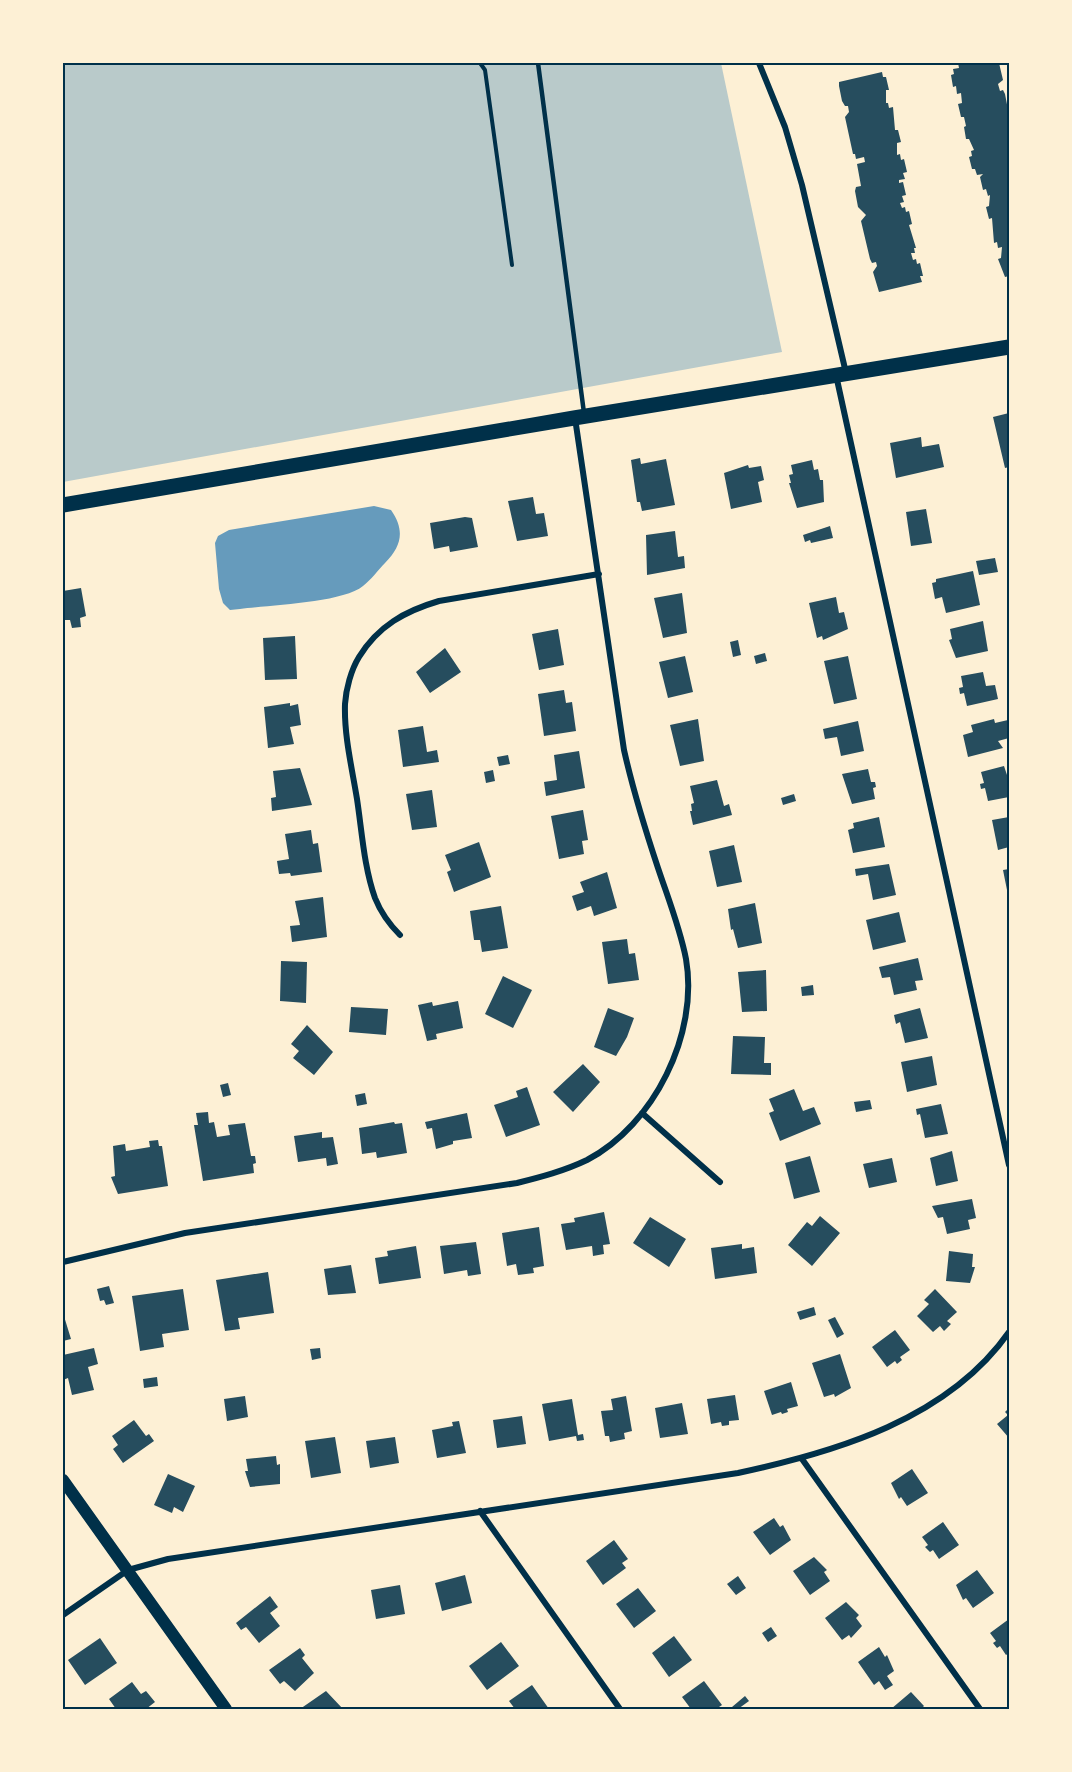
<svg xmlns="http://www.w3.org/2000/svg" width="1072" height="1772" viewBox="0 0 1072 1772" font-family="Signika,sans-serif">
<rect width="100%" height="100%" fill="#fdf0d5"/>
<path fill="#b9caca" d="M 63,63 L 721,63 L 782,352 L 63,482 Z"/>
<path fill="#669bbc" d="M 374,506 L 391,510 C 405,530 402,546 385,563 C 378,570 371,580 363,586 C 342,603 269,605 240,609 L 230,610 L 223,603 L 219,589 L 215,543 L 218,536 L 229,530 Z"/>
<path fill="#264d5e" d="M 958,63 L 999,63 L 1003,80 L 998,84 L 1000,91 L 1003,90 L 1005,94 L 1009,115 L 1009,276 L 1005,277 L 998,259 L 1001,258 L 1002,247 L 998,248 L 997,242 L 994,243 L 992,218 L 989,219 L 986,207 L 989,206 L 990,195 L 988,196 L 986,189 L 983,190 L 980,177 L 983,174 L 977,175 L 975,169 L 972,169 L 969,157 L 972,156 L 971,151 L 974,150 L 969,139 L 966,139 L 964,127 L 966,126 L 964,117 L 961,117 L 958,104 L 962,103 L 961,93 L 957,94 L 956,86 L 953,87 L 951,75 L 954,74 L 953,69 L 959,68 Z
M 882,72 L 883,77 L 886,77 L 889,90 L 886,90 L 886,103 L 888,103 L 889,108 L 893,107 L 895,130 L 898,130 L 901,142 L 897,143 L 897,155 L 900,154 L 901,160 L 904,159 L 907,172 L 903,173 L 905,179 L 899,180 L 899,183 L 903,182 L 906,195 L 902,196 L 904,202 L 900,203 L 902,208 L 905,207 L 906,212 L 909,211 L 912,224 L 909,225 L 916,248 L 914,248 L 915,253 L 911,253 L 913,260 L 916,259 L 917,264 L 920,263 L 923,276 L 920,276 L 922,282 L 879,292 L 873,272 L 877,266 L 876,262 L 872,263 L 870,259 L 861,221 L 866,215 L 858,207 L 855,191 L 856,187 L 861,186 L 857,164 L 865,162 L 864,157 L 856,159 L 855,154 L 853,154 L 845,117 L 849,112 L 848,106 L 845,106 L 842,101 L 839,86 L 839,82 Z
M 1009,413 L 1009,467 L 1005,468 L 993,417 Z
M 921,437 L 922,447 L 939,444 L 944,467 L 896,478 L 890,443 Z
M 640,458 L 641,464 L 666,459 L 675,505 L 642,511 L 640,502 L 637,502 L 631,460 Z
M 812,460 L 814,470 L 818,469 L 820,480 L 823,480 L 824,502 L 797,508 L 789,483 L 791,483 L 789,475 L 793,474 L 791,465 Z
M 748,465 L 749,468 L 761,466 L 764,480 L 758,482 L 762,502 L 731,509 L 724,473 Z
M 533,497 L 536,514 L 544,513 L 548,536 L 517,541 L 508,501 Z
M 926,509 L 932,543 L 911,546 L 906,512 Z
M 465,517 L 472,518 L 478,547 L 450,552 L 449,546 L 434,549 L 430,523 Z
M 830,526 L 833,538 L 811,543 L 810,540 L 805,542 L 803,535 Z
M 675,531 L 678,557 L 684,556 L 685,568 L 647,575 L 646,535 Z
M 995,558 L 998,572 L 979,575 L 976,561 Z
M 973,571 L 980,605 L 946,613 L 942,597 L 935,599 L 932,583 L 936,582 L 936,579 Z
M 81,588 L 86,616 L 80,618 L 81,627 L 72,628 L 70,620 L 63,620 L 63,591 Z
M 682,593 L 687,633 L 663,638 L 654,598 Z
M 836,597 L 839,613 L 844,612 L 848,629 L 823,640 L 822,636 L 817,638 L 809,603 Z
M 983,621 L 988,651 L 956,658 L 949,640 L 952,639 L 950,629 Z
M 558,629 L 564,665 L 539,670 L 532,634 Z
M 295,636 L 297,679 L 265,680 L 263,638 Z
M 738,640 L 741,655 L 733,657 L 730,642 Z
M 445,648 L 461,672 L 430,693 L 416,672 Z
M 765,653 L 767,661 L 756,664 L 754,656 Z
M 685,656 L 693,692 L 668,698 L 659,662 Z
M 848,656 L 857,699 L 834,704 L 824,661 Z
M 983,672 L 986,686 L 995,685 L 998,699 L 967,706 L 964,693 L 960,694 L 959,688 L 963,687 L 961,676 Z
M 564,690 L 566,703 L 572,702 L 576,731 L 544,736 L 538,694 Z
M 290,703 L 290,706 L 298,704 L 301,725 L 290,727 L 294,744 L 268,748 L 264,707 Z
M 698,719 L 704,761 L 680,766 L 670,725 Z
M 994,719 L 995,723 L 1008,720 L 1009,738 L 998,741 L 1003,748 L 968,757 L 963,735 L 973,732 L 971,725 Z
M 858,721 L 864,751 L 841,756 L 837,737 L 825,739 L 823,729 Z
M 423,726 L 427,752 L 437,750 L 439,762 L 403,767 L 398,730 Z
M 579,751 L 585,788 L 546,796 L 544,782 L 557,780 L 554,755 Z
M 508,755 L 510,764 L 499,766 L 497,757 Z
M 1004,766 L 1009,781 L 1009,797 L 988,801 L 985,788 L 981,789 L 980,784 L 984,783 L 981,772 Z
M 300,768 L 312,805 L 272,811 L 271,798 L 276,797 L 273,771 Z
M 868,769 L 871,782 L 875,782 L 876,787 L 873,788 L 875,799 L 852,804 L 842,774 Z
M 493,770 L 495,781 L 486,783 L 484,772 Z
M 717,780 L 724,806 L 729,804 L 732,815 L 693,825 L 690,811 L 692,811 L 691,804 L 694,803 L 690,786 Z
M 432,790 L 437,827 L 412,830 L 406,794 Z
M 794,794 L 796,801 L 783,805 L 781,798 Z
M 583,810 L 588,840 L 582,841 L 584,854 L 559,859 L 551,816 Z
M 879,817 L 885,847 L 853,853 L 848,830 L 854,828 L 853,823 Z
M 1009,817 L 1009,847 L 998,850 L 992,820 Z
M 311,830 L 313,844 L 318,843 L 322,872 L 291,876 L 290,873 L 279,874 L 277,861 L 289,859 L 285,834 Z
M 479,842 L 491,877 L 454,892 L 447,872 L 451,870 L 445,855 Z
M 734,845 L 742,882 L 717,887 L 709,851 Z
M 889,864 L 896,895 L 873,900 L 868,874 L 856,876 L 855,869 Z
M 1009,869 L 1009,894 L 1008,895 L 1003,870 Z
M 607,872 L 617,908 L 594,916 L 591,906 L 577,911 L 572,896 L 584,892 L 580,882 Z
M 323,897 L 327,937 L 292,942 L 290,926 L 300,925 L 295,901 Z
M 755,903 L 762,943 L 738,948 L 733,929 L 731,930 L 728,909 Z
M 501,906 L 508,948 L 482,952 L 480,940 L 474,940 L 470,911 Z
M 899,912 L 906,942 L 873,950 L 866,920 Z
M 627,939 L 629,954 L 635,953 L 639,980 L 608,984 L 602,942 Z
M 918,958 L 923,980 L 915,981 L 917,990 L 894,995 L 890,977 L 882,978 L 879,967 Z
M 281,961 L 307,962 L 306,1003 L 280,1001 Z
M 766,970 L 767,1011 L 742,1012 L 738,972 Z
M 503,976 L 532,990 L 513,1028 L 485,1014 Z
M 813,985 L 814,995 L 802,996 L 801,987 Z
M 458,1001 L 463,1028 L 436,1034 L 437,1039 L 427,1041 L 418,1005 L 432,1002 L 433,1006 Z
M 351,1007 L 388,1009 L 386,1035 L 349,1032 Z
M 608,1008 L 634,1018 L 627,1037 L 616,1056 L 594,1047 Z
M 920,1008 L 928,1038 L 905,1043 L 900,1022 L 896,1024 L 894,1015 Z
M 307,1025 L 333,1052 L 314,1075 L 293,1058 L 299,1051 L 291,1044 Z
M 733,1036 L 765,1037 L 764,1063 L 771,1063 L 771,1075 L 731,1074 Z
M 932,1056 L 937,1085 L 907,1092 L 901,1062 Z
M 583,1064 L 600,1082 L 573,1112 L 553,1092 Z
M 228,1083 L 231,1095 L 223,1097 L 220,1085 Z
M 527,1087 L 540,1125 L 506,1137 L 494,1105 L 518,1097 L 516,1091 Z
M 794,1089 L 803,1111 L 814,1107 L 821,1124 L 780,1141 L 769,1113 L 774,1111 L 769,1099 Z
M 365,1093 L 367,1104 L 357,1106 L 355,1095 Z
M 870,1100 L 872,1109 L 856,1112 L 854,1102 Z
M 941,1104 L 948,1134 L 925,1138 L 920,1114 L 917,1115 L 916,1109 Z
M 208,1112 L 209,1123 L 214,1122 L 217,1137 L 230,1135 L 228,1125 L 245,1123 L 251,1156 L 255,1156 L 256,1163 L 253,1164 L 254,1173 L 203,1181 L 194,1125 L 198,1125 L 196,1113 Z
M 467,1113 L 472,1138 L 453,1141 L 453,1144 L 436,1149 L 432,1128 L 427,1129 L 425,1122 Z
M 394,1122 L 395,1124 L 402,1123 L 407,1153 L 377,1158 L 376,1152 L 362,1154 L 359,1128 Z
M 322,1132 L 322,1138 L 333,1137 L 338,1164 L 327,1166 L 326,1158 L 298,1162 L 294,1136 Z
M 158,1140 L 159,1146 L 162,1146 L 168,1186 L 118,1194 L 111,1177 L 115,1176 L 113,1146 L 125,1144 L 126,1151 L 150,1147 L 149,1141 Z
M 952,1151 L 958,1181 L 936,1186 L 930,1158 Z
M 810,1156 L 820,1192 L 794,1199 L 785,1163 Z
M 892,1158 L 897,1182 L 869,1188 L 863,1164 Z
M 972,1199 L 976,1218 L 968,1220 L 970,1229 L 947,1234 L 943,1217 L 938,1218 L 932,1206 Z
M 604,1212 L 610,1244 L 603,1245 L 604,1254 L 593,1256 L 592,1246 L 566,1250 L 561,1224 L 575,1222 L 574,1218 Z
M 820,1216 L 840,1233 L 812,1266 L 788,1245 L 807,1222 L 812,1226 Z
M 650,1217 L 686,1239 L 669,1267 L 633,1243 Z
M 539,1227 L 544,1266 L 533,1268 L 534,1273 L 518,1275 L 516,1264 L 507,1266 L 502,1233 Z
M 476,1242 L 481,1274 L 468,1276 L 467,1270 L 444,1274 L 440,1246 Z
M 742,1244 L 742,1249 L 754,1247 L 757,1273 L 715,1279 L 711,1248 Z
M 416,1246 L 421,1278 L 379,1284 L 375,1258 L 388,1256 L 387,1251 Z
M 949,1251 L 973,1254 L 972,1267 L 975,1267 L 970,1283 L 946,1281 Z
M 351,1265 L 356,1293 L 328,1295 L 324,1269 Z
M 268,1272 L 274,1313 L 238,1318 L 240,1329 L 225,1331 L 216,1280 Z
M 109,1286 L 114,1303 L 106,1305 L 104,1300 L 100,1301 L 97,1289 Z
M 183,1289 L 189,1330 L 162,1334 L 164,1347 L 140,1351 L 132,1296 Z
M 935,1289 L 957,1312 L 947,1321 L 951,1324 L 944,1331 L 940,1326 L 933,1332 L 917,1316 L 929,1304 L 924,1300 Z
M 814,1307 L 816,1315 L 800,1320 L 797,1312 Z
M 63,1313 L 71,1339 L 63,1341 Z
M 835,1317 L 844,1334 L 837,1338 L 828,1320 Z
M 895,1330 L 910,1350 L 900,1357 L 902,1360 L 897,1364 L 895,1361 L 887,1367 L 872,1347 Z
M 94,1348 L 98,1364 L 88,1367 L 94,1390 L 72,1395 L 68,1378 L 63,1380 L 63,1355 Z
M 320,1348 L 321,1358 L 312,1360 L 310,1349 Z
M 840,1354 L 851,1388 L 835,1397 L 834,1394 L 824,1397 L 812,1363 Z
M 157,1377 L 158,1386 L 144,1388 L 143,1379 Z
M 791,1382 L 798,1406 L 787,1409 L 788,1412 L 782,1414 L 781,1412 L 772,1415 L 764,1391 Z
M 735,1395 L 739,1420 L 729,1421 L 729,1425 L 722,1426 L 721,1422 L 711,1424 L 707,1399 Z
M 245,1396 L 248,1417 L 227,1421 L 224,1399 Z
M 626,1396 L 632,1431 L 624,1433 L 625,1439 L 610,1442 L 609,1436 L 605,1436 L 601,1411 L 613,1410 L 611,1399 Z
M 572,1399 L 578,1435 L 583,1434 L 584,1440 L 577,1441 L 576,1436 L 549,1441 L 542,1404 Z
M 682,1403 L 688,1434 L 660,1438 L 655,1408 Z
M 1009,1408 L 1009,1438 L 997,1424 L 1008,1415 L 1005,1412 Z
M 522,1416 L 526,1444 L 497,1448 L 493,1420 Z
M 134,1420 L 146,1436 L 149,1434 L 154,1441 L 123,1463 L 113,1449 L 118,1445 L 112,1436 Z
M 459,1421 L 466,1453 L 437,1458 L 432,1430 L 453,1426 L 452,1422 Z
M 335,1437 L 341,1473 L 311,1478 L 305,1441 Z
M 395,1437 L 399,1463 L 370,1468 L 366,1441 Z
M 276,1456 L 277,1465 L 280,1464 L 280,1484 L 250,1487 L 245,1471 L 248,1471 L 246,1459 Z
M 912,1469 L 928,1493 L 907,1506 L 901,1497 L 899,1499 L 891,1483 Z
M 168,1474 L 195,1486 L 183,1512 L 174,1507 L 172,1513 L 154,1505 Z
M 774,1518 L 780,1527 L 783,1525 L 791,1540 L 770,1555 L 753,1532 Z
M 943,1522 L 959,1545 L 939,1559 L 933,1550 L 930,1552 L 925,1547 L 928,1545 L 922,1537 Z
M 614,1540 L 628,1559 L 622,1563 L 626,1568 L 603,1585 L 586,1561 Z
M 814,1557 L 827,1570 L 824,1572 L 830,1581 L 810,1595 L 793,1571 Z
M 977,1570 L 994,1593 L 973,1608 L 966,1598 L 963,1600 L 956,1585 Z
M 465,1575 L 472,1603 L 442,1611 L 435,1583 Z
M 738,1576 L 746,1588 L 736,1595 L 727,1584 Z
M 400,1585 L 405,1614 L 376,1619 L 371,1590 Z
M 638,1588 L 656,1611 L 634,1628 L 616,1604 Z
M 270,1596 L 278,1607 L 270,1613 L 280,1626 L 259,1643 L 246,1627 L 241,1630 L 236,1623 Z
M 846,1602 L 859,1615 L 856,1618 L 862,1626 L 851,1638 L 849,1635 L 842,1640 L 825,1618 Z
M 1009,1619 L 1009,1653 L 1006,1655 L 1000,1646 L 997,1648 L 993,1643 L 996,1641 L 990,1633 Z
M 771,1627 L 777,1636 L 768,1642 L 762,1633 Z
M 674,1636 L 692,1660 L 669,1677 L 652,1653 Z
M 100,1638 L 117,1663 L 85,1685 L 68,1660 Z
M 501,1642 L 519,1666 L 487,1690 L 469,1666 Z
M 879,1647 L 885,1657 L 887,1655 L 894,1671 L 887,1676 L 893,1685 L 885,1690 L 879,1681 L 874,1685 L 858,1662 Z
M 300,1648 L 305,1655 L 302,1658 L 314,1673 L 295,1691 L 284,1681 L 280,1684 L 269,1670 Z
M 704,1681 L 722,1705 L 716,1709 L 691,1709 L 682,1697 Z
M 132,1682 L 141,1694 L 146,1691 L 155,1702 L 146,1709 L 116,1709 L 109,1699 Z
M 532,1685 L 549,1709 L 515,1709 L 509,1701 Z
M 326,1691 L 343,1709 L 300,1709 Z
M 911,1692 L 924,1706 L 921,1709 L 891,1709 Z
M 745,1696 L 749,1701 L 738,1709 L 734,1709 L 732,1707 Z"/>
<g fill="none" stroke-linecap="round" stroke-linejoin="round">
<path stroke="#003049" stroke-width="4" d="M 480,63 L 485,70 L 512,265"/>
<path stroke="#003049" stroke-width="4.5" d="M 538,63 L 584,413"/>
<path stroke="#003049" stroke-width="6" d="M 759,63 L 785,127 L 802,185 L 846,373
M 836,375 L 1009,1165
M 400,935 C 389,924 381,913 375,898 C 364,867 362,832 357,799 C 352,768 344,736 345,704 C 346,689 351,670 359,657 C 378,626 405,611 439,601 L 599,574
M 642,1113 L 720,1182
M 63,1262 L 185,1233 L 517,1183 C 541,1177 564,1171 587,1160 C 654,1125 699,1034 686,959 C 680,928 668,898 658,868 C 645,829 633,790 624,750 L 575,418
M 802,1459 L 980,1709
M 480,1511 L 620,1709
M 63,1615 L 128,1570 L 168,1559 L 738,1473 C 836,1452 948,1419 1009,1332"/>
<path stroke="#003049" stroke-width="12" d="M 63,1480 L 226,1709"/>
<path stroke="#003049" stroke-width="15" d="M 63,505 L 574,418 L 1009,347"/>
</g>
<rect width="1072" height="1772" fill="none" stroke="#fdf0d5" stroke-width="129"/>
<rect x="64" y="64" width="944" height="1644" fill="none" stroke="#003049" stroke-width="2"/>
</svg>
